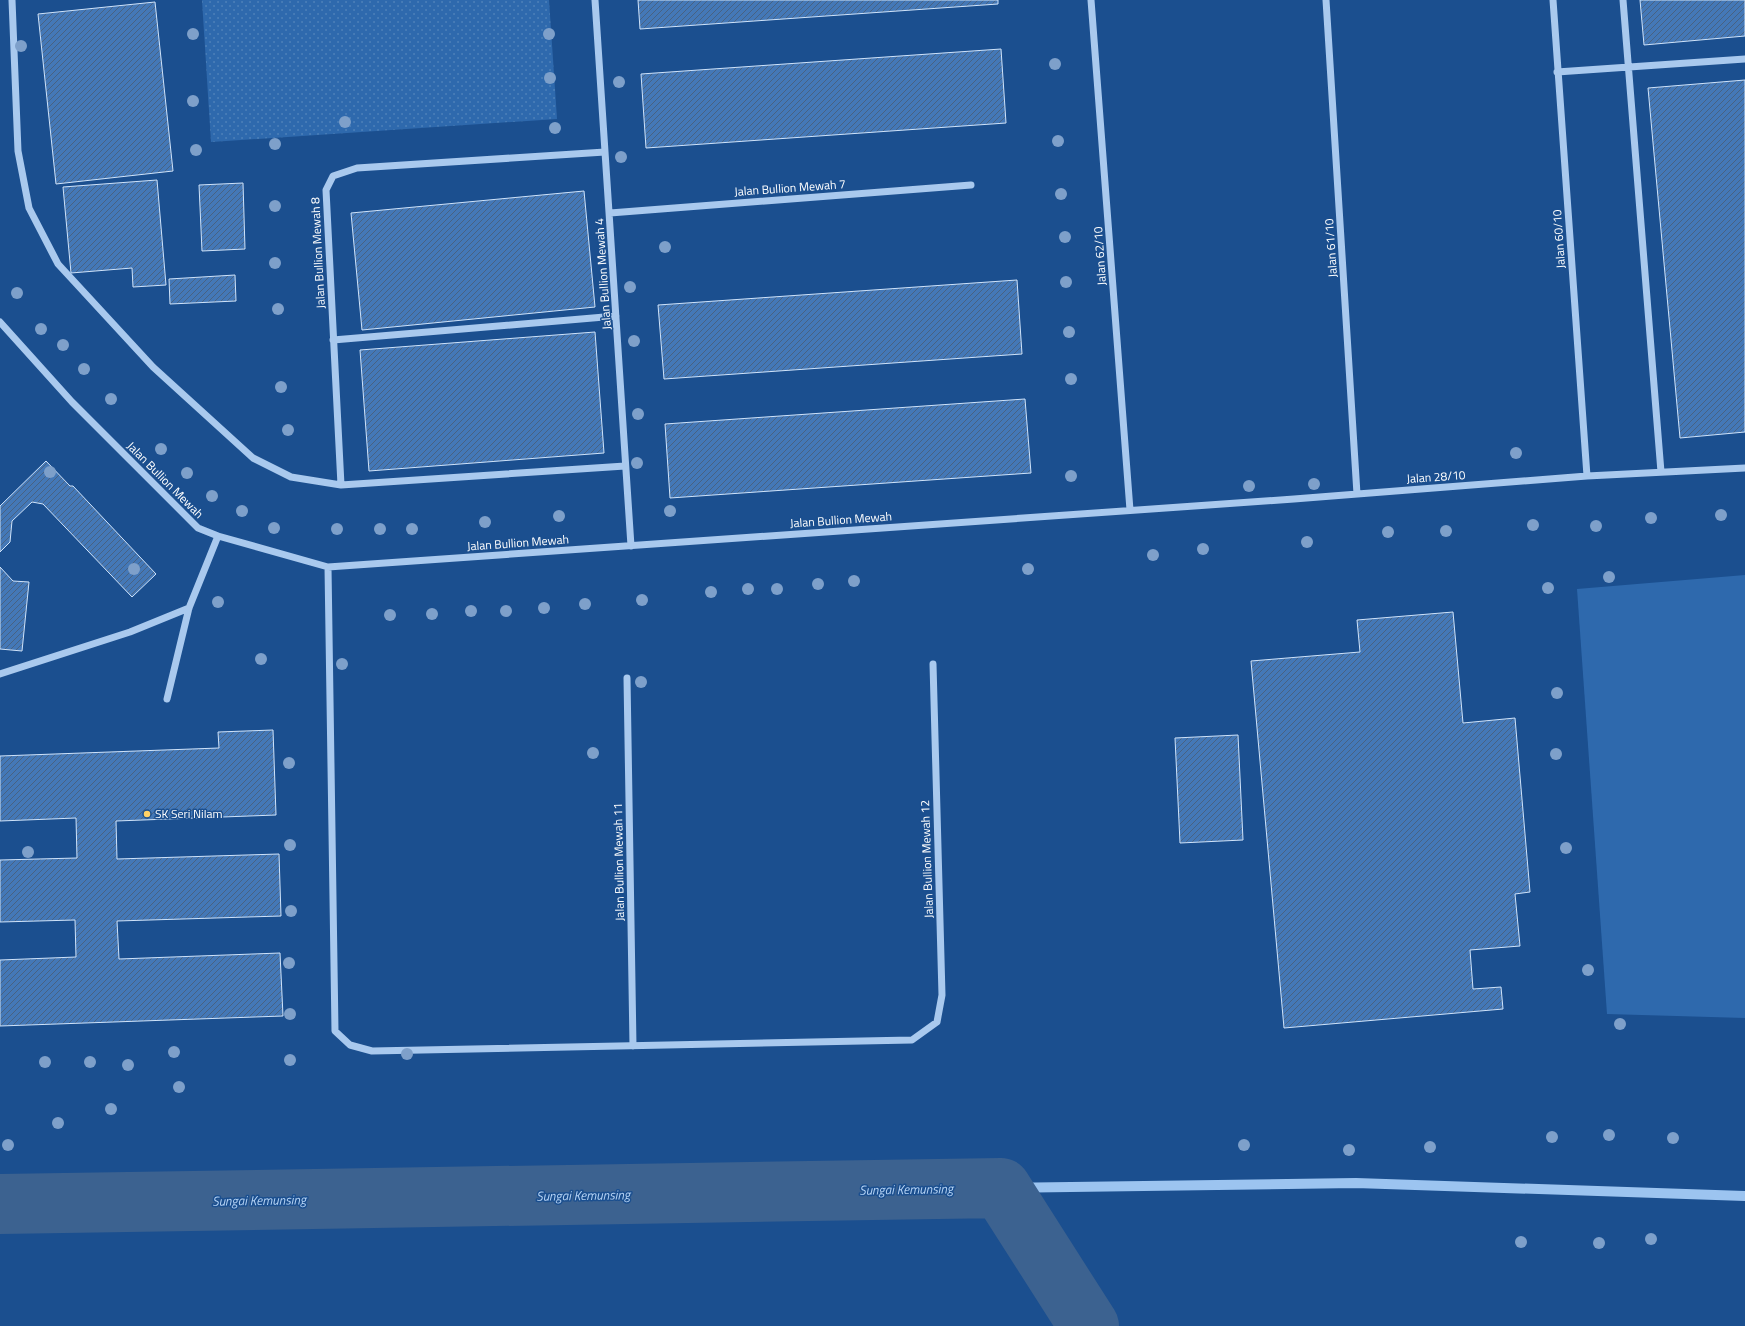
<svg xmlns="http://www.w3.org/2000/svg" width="1745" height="1326" viewBox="0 0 1745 1326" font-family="'Titillium Web',sans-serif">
<defs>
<pattern id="grass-dots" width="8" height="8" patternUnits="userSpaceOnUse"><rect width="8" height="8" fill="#2e69ad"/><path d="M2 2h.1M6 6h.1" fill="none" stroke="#4d80b9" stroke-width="1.8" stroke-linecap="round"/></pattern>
<pattern id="building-hatch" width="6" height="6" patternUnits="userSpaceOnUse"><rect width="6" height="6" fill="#4478b7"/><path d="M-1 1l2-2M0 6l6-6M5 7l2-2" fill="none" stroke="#486282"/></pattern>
</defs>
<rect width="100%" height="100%" fill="#1b4f8f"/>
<path fill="url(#grass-dots)" d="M 202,0 L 549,0 L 557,119 L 211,142 Z"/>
<path fill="#2e69ad" d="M 1745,575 L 1745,1018 L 1607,1014 L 1577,589 Z"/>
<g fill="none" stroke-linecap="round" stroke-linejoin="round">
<path stroke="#9cc4f0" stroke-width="10" d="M 1001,1188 L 1356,1183 L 1745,1196"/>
<path stroke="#3c6290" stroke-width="60" d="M 0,1204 L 1001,1188 L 1089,1326"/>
</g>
<path fill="url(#building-hatch)" stroke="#cfe3fa" d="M 638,0 L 998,0 L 998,4 L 640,29 Z
M 1640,0 L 1745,0 L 1745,36 L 1644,45 Z
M 155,2 L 173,171 L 56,184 L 38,14 Z
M 1001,49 L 1006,123 L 646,148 L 641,74 Z
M 1745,80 L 1745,432 L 1680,438 L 1648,88 Z
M 157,180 L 166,285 L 133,287 L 132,268 L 71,273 L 63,187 Z
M 243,183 L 245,249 L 202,251 L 199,185 Z
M 584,191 L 595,307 L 362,330 L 351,213 Z
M 235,275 L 236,301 L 170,304 L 169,279 Z
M 1017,280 L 1022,354 L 664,379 L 658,305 Z
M 595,332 L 604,453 L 369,471 L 360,350 Z
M 1025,399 L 1031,473 L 670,498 L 665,424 Z
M 46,461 L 70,486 L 73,486 L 156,574 L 132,597 L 43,504 L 32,502 L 12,521 L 10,542 L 0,552 L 0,506 Z
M 0,567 L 13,581 L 29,582 L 22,651 L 0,649 Z
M 1453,612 L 1463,723 L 1515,718 L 1530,892 L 1515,894 L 1520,946 L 1470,950 L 1473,989 L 1501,987 L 1503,1009 L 1284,1028 L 1251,661 L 1360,652 L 1357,620 Z
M 273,730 L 276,815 L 116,821 L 117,859 L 279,854 L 281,916 L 117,921 L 119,959 L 280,953 L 283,1016 L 0,1026 L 0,960 L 76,957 L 75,920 L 0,922 L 0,860 L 77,858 L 76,818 L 0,821 L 0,756 L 219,748 L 218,732 Z
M 1238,735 L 1243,840 L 1180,843 L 1175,738 Z"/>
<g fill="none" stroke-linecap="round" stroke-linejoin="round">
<path stroke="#a9c9ee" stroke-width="7" d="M 12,0 L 18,151 L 29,208 L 58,264 L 153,367 L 253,458 L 291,477 L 341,485 L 625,466
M 595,0 L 631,546
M 1091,0 L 1130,510
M 1326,0 L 1357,494
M 1553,0 L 1587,476
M 1623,0 L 1661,472
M 1557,72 L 1745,59
M 610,213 L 971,185
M 0,322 L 72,402 L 198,528 L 218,536 L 328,567 L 1294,499 L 1587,476 L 1745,468
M 333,340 L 616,316
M 341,485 L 326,190 L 333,176 L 357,168 L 605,152
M 328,567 L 335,1031 L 350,1045 L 372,1051 L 912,1040 L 937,1022 L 942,995 L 933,664
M 0,674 L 130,632 L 189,608
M 627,678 L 633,1046
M 167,699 L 189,608 L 218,536"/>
</g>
<g fill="#7ea0ca">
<circle cx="193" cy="34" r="6"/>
<circle cx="549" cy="34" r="6"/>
<circle cx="21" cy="46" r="6"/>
<circle cx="1055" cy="64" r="6"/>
<circle cx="550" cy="78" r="6"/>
<circle cx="619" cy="82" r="6"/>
<circle cx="193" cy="101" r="6"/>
<circle cx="345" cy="122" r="6"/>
<circle cx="555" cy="128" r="6"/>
<circle cx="1058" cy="141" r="6"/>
<circle cx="275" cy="144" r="6"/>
<circle cx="196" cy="150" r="6"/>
<circle cx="621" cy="157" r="6"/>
<circle cx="1061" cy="194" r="6"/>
<circle cx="275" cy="206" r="6"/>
<circle cx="1065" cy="237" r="6"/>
<circle cx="665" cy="247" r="6"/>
<circle cx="275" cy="263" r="6"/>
<circle cx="1066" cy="282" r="6"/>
<circle cx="630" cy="287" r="6"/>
<circle cx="17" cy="293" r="6"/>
<circle cx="278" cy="309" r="6"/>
<circle cx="41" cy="329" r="6"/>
<circle cx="1069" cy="332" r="6"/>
<circle cx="634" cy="341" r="6"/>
<circle cx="63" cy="345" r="6"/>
<circle cx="84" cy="369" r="6"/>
<circle cx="1071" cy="379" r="6"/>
<circle cx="281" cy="387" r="6"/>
<circle cx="111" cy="399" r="6"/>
<circle cx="638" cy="414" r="6"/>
<circle cx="288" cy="430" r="6"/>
<circle cx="161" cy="449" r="6"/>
<circle cx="1516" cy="453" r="6"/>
<circle cx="637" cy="463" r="6"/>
<circle cx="50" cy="472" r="6"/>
<circle cx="187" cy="473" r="6"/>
<circle cx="1071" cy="476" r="6"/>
<circle cx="1314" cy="484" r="6"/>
<circle cx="1249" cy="486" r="6"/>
<circle cx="212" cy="496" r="6"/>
<circle cx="242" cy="511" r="6"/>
<circle cx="670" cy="511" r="6"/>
<circle cx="1721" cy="515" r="6"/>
<circle cx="559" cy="516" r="6"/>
<circle cx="1651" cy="518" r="6"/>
<circle cx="485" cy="522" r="6"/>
<circle cx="1533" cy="525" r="6"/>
<circle cx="1596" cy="526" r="6"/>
<circle cx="274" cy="528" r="6"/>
<circle cx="337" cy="529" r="6"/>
<circle cx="380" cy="529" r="6"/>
<circle cx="412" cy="529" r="6"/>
<circle cx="1446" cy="531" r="6"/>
<circle cx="1388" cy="532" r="6"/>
<circle cx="1307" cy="542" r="6"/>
<circle cx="1203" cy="549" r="6"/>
<circle cx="1153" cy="555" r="6"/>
<circle cx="134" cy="569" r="6"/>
<circle cx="1028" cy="569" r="6"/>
<circle cx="1609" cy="577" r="6"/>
<circle cx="854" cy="581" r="6"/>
<circle cx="818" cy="584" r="6"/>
<circle cx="1548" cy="588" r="6"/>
<circle cx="748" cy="589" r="6"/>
<circle cx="777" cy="589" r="6"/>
<circle cx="711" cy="592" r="6"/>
<circle cx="642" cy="600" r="6"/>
<circle cx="218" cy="602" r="6"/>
<circle cx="585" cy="604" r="6"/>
<circle cx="544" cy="608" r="6"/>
<circle cx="471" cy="611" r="6"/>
<circle cx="506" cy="611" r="6"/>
<circle cx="432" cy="614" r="6"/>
<circle cx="390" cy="615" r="6"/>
<circle cx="261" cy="659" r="6"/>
<circle cx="342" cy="664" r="6"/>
<circle cx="641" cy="682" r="6"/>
<circle cx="1557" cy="693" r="6"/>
<circle cx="593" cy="753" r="6"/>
<circle cx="1556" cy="754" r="6"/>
<circle cx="289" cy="763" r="6"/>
<circle cx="290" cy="845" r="6"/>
<circle cx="1566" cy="848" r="6"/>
<circle cx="28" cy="852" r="6"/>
<circle cx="291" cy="911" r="6"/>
<circle cx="289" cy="963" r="6"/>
<circle cx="1588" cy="970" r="6"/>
<circle cx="290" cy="1014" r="6"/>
<circle cx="1620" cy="1024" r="6"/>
<circle cx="174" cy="1052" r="6"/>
<circle cx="407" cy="1054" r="6"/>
<circle cx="290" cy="1060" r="6"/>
<circle cx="45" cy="1062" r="6"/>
<circle cx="90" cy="1062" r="6"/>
<circle cx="128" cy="1065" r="6"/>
<circle cx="179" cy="1087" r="6"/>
<circle cx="111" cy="1109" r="6"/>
<circle cx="58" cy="1123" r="6"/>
<circle cx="1609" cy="1135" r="6"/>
<circle cx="1552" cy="1137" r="6"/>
<circle cx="1673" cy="1138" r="6"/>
<circle cx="8" cy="1145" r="6"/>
<circle cx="1244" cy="1145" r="6"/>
<circle cx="1430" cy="1147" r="6"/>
<circle cx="1349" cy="1150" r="6"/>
<circle cx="1651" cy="1239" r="6"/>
<circle cx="1521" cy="1242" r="6"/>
<circle cx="1599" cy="1243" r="6"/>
</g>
<circle fill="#ffd166" stroke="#1b4f8f" stroke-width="1.5" cx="147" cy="814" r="4"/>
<g text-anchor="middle" stroke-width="3" stroke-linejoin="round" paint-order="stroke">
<g font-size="12" fill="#fff" stroke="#1b4f8f">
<text transform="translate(790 188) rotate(-4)" y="4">Jalan Bullion Mewah 7</text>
<text transform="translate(1559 239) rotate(-94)" y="4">Jalan 60/10</text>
<text transform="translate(1331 248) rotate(-94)" y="4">Jalan 61/10</text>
<text transform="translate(318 253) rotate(-93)" y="4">Jalan Bullion Mewah 8</text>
<text transform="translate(1100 256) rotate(-94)" y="4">Jalan 62/10</text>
<text transform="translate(603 274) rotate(-94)" y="4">Jalan Bullion Mewah 4</text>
<text transform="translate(1436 477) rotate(-4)" y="4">Jalan 28/10</text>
<text transform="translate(165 480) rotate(45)" y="4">Jalan Bullion Mewah</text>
<text transform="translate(841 520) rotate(-4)" y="4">Jalan Bullion Mewah</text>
<text transform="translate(518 543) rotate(-4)" y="4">Jalan Bullion Mewah</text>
<text transform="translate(927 859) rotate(-92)" y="4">Jalan Bullion Mewah 12</text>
<text transform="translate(619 862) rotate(-91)" y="4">Jalan Bullion Mewah 11</text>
</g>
<g font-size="12" fill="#fff" stroke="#1b4f8f" text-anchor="start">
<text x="155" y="818">SK Seri Nilam</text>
</g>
<g font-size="13" font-style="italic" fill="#b5d3f5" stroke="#1b4f8f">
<text transform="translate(906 1189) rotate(-1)" y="5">Sungai Kemunsing</text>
<text transform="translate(583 1195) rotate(-1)" y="5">Sungai Kemunsing</text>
<text transform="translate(259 1200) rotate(-1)" y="5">Sungai Kemunsing</text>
</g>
</g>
</svg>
